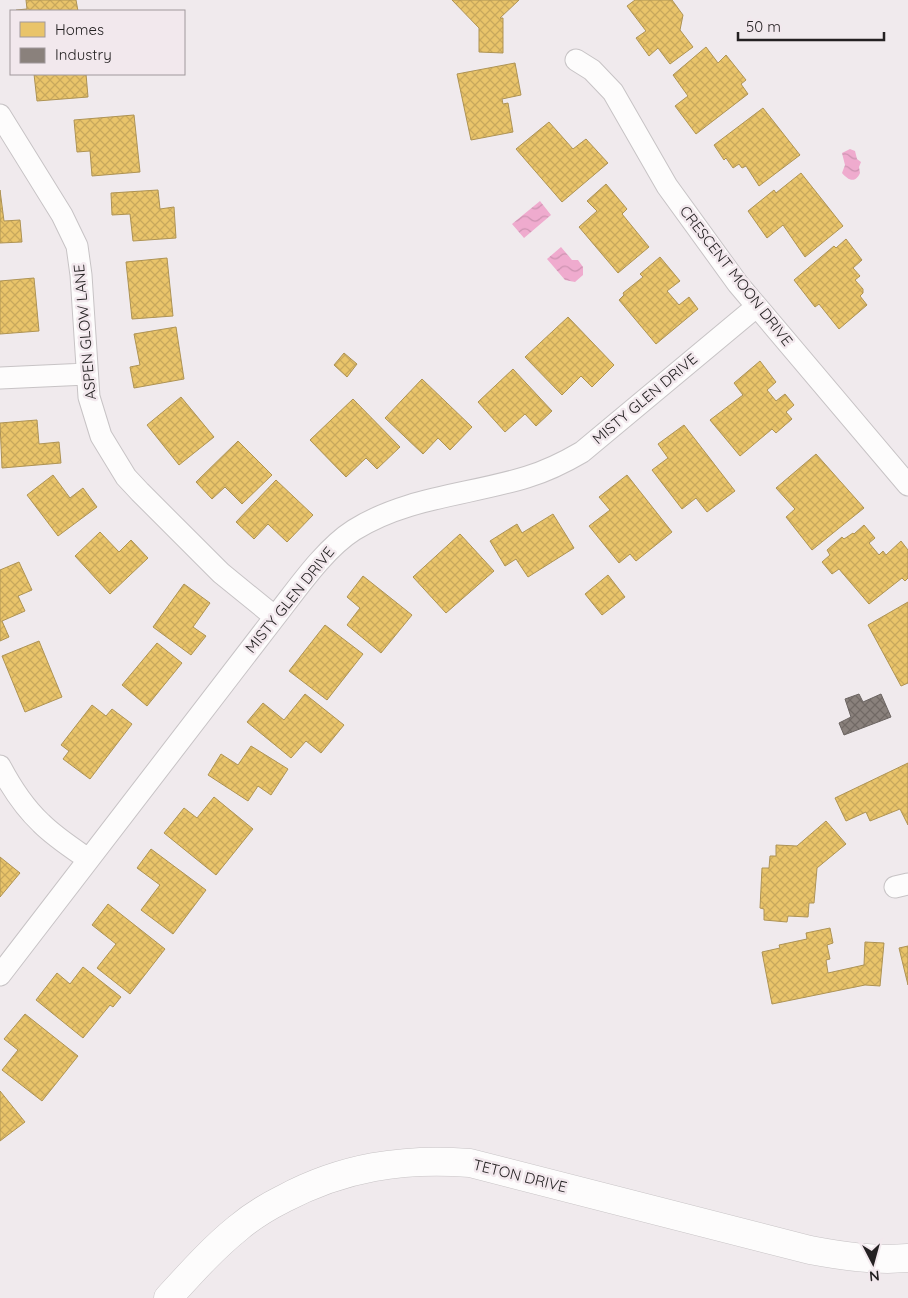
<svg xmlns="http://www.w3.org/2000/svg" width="908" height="1298" viewBox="0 0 908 1298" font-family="Quicksand,sans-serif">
<defs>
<pattern id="water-waves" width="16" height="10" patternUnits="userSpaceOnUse" patternTransform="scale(1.25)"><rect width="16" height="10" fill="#efabce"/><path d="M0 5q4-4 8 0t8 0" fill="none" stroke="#cd93b1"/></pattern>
<pattern id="homes-cross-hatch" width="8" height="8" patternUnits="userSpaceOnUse" patternTransform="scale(1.25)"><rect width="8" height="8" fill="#e9c46a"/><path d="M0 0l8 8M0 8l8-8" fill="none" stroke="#c8a85c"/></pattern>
<pattern id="industry-cross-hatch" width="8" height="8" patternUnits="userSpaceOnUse" patternTransform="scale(1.25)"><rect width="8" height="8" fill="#8a817c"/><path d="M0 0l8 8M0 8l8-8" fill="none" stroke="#716965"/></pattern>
</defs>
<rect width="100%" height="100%" fill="#f0eaed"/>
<path fill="url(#water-waves)" d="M 850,149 L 855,151 L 857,159 L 861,162 L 859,167 L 860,173 C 855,184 848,180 842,173 L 845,165 L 842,153 Z
M 540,201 L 551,215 L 524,238 L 512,224 Z
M 561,247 L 572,260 L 578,260 L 583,267 L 583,275 L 575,282 L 565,280 L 547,259 Z"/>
<path fill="url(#homes-cross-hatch)" stroke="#ae9354" d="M 26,0 L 76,0 L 78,11 L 16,11 L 16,10 L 27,9 Z
M 452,0 L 519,0 L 500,18 L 503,18 L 503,53 L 479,52 L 479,28 Z
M 635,0 L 672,0 L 683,15 L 680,30 L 693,47 L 670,64 L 658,48 L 649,56 L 636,38 L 646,31 L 627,6 Z
M 706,47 L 718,63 L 726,55 L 746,80 L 741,84 L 748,94 L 696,134 L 675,106 L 688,96 L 673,75 Z
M 515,63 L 521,95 L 502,99 L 503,104 L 508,103 L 513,132 L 471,140 L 457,74 Z
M 34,74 L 86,74 L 88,97 L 37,101 Z
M 763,108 L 800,155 L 759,186 L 746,166 L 742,168 L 739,164 L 733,168 L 726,158 L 724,160 L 714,145 Z
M 134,115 L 140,172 L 92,176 L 90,151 L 77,152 L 74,120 Z
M 549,122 L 573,149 L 586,139 L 608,163 L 562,202 L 516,149 Z
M 801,173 L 843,226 L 805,257 L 783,225 L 767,238 L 748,211 L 774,190 L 776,193 Z
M 606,184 L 627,209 L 622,214 L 649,247 L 618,273 L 579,227 L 597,211 L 587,201 Z
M 0,190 L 4,221 L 20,220 L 22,242 L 0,243 Z
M 158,190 L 160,209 L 174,207 L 176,238 L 133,241 L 130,214 L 112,215 L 111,193 Z
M 846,239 L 862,260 L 853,268 L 860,276 L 855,280 L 863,289 L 863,293 L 860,296 L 867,305 L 839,329 L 819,304 L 815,307 L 794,280 L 834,246 L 836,248 Z
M 660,257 L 680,281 L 667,291 L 679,305 L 689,297 L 698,309 L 656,344 L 619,300 L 624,295 L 623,293 L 643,277 L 640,274 Z
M 167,258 L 173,316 L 132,319 L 126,262 Z
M 34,278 L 39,331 L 0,334 L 0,281 Z
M 568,317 L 614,365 L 592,387 L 581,376 L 562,395 L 525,357 Z
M 176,327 L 184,379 L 134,388 L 130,367 L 140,365 L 134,334 Z
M 344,353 L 357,364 L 347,377 L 334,365 Z
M 760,361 L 776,382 L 767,390 L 776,401 L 785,394 L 794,405 L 786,412 L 792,419 L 776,433 L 772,429 L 740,456 L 710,420 L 743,395 L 734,383 Z
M 513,369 L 552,411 L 536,426 L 525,414 L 505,432 L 478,402 Z
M 422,379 L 472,427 L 450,450 L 438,438 L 423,454 L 385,418 Z
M 181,397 L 214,437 L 179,465 L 147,425 Z
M 353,399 L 400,447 L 377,469 L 366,458 L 346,477 L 310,440 Z
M 37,420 L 39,444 L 59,442 L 61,463 L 2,468 L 0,423 Z
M 684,425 L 735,491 L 707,512 L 696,498 L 682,509 L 652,470 L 668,458 L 658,444 Z
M 238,441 L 272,475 L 242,504 L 225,487 L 212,499 L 196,482 Z
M 816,454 L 864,508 L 812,550 L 786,517 L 795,509 L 776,488 Z
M 53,475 L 70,498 L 83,488 L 97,507 L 58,536 L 27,495 Z
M 627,475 L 672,532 L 636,561 L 630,554 L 619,563 L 589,526 L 610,510 L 599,497 Z
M 276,480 L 313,515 L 287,542 L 268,524 L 254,539 L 236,522 Z
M 553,514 L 574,548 L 528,577 L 516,559 L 505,566 L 490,541 L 517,524 L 522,533 Z
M 864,525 L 875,538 L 869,543 L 879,555 L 883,551 L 886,555 L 901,541 L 908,550 L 908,578 L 905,581 L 902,578 L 869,604 L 839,569 L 832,574 L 822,562 L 830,555 L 827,550 L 842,537 L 844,539 L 853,533 L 854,534 Z
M 100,532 L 119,552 L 131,540 L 148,558 L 110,594 L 75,556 Z
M 460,534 L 494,571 L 446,613 L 413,577 Z
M 19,562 L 32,590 L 18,596 L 25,611 L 2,621 L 9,637 L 0,641 L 0,570 Z
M 608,575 L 625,597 L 602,615 L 585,594 Z
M 363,576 L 412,615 L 381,653 L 347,625 L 360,608 L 347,597 Z
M 184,584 L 210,603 L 193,627 L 206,636 L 191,655 L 153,627 Z
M 908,602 L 908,683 L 901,686 L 868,625 Z
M 325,625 L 363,654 L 327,700 L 289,671 Z
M 39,641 L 62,697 L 25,712 L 2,656 Z
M 157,643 L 182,663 L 147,706 L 122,685 Z
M 305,694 L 344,725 L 321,753 L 306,741 L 291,758 L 247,722 L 263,703 L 284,720 Z
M 92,705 L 106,716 L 112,709 L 132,724 L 90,779 L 63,759 L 69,751 L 61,745 Z
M 251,746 L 288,769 L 271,795 L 258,786 L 248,801 L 208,775 L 221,754 L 238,765 Z
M 908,763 L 908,825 L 900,809 L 870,821 L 866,812 L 846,821 L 835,798 Z
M 214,797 L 253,829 L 216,875 L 164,833 L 184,808 L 197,818 Z
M 826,821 L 846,844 L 817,868 L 814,903 L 809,903 L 808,917 L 788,916 L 787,922 L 764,920 L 764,909 L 760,908 L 762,868 L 769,868 L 770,856 L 776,856 L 776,845 L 797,846 Z
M 151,849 L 206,890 L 173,934 L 141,910 L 160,885 L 137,868 Z
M 0,857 L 20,873 L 0,897 Z
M 108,904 L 165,949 L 130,994 L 97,968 L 116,944 L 92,925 Z
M 830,928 L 833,943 L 827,945 L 830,959 L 826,960 L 828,973 L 864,965 L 865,942 L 884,943 L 880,986 L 865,985 L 772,1004 L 762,952 L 780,948 L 779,945 L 807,939 L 806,933 Z
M 908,946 L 908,985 L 899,948 Z
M 83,967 L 121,997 L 113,1007 L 110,1005 L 83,1038 L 36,1000 L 57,973 L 70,984 Z
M 25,1014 L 78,1056 L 42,1101 L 2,1070 L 18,1050 L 4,1039 Z
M 0,1091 L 25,1122 L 0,1141 Z"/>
<path fill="url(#industry-cross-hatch)" stroke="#6b6461" d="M 859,694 L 863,702 L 881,694 L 891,717 L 844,735 L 839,723 L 851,717 L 845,699 Z"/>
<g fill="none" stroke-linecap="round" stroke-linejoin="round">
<defs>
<path id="street" d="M 576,60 L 592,70 L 613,92 L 667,186 L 738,284 L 908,485
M 0,115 L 62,215 L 77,246 L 81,275 L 89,397 L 101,436 L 126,477 L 140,492 L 221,573 L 275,617
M 0,378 L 87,374
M 0,766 C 11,787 24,807 41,823 C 55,837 72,848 88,859
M 895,887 L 908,884
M 0,975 L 275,617 C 297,589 324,549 354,530 C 407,497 469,495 527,477 C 547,471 565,462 582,452 L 756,307"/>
<path id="secondary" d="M 168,1298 C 190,1274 212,1249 238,1228 C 251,1217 267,1207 283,1199 C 343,1167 402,1158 470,1163 L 810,1250 C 842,1256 875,1261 908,1258"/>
</defs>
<use href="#street" stroke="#c7c3c5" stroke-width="23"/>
<use href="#secondary" stroke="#c7c3c5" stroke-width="29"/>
<use href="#street" stroke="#fdfcfc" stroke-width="21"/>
<use href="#secondary" stroke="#fdfcfc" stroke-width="28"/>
</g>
<g text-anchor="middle" stroke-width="5" stroke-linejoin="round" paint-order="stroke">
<g font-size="15" fill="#242122" stroke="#f2e8ed">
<text transform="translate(736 276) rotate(52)" y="5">CRESCENT MOON DRIVE</text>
<text transform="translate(85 332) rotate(-95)" y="5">ASPEN GLOW LANE</text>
<text transform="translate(645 399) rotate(-40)" y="5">MISTY GLEN DRIVE</text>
<text transform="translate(290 600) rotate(-51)" y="5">MISTY GLEN DRIVE</text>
<text transform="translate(520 1176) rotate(14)" y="5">TETON DRIVE</text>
</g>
</g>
<rect x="10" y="10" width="175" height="65" fill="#f2e8ed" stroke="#a0989c"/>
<rect x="20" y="22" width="25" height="15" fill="#e9c46a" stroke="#a0989c"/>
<text x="55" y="35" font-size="15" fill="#242122">Homes</text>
<rect x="20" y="48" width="25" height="15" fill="#8a817c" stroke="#a0989c"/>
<text x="55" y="60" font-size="15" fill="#242122">Industry</text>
<g transform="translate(873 1263) rotate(174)" stroke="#f2e8ed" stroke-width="4" paint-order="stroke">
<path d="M0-4L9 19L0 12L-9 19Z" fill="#242122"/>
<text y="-8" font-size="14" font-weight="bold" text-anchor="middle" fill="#242122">N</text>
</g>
<path d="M738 32v8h146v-8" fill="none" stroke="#242122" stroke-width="2.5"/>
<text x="746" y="32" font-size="15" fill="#242122" stroke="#f2e8ed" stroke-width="4" paint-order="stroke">50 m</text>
</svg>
